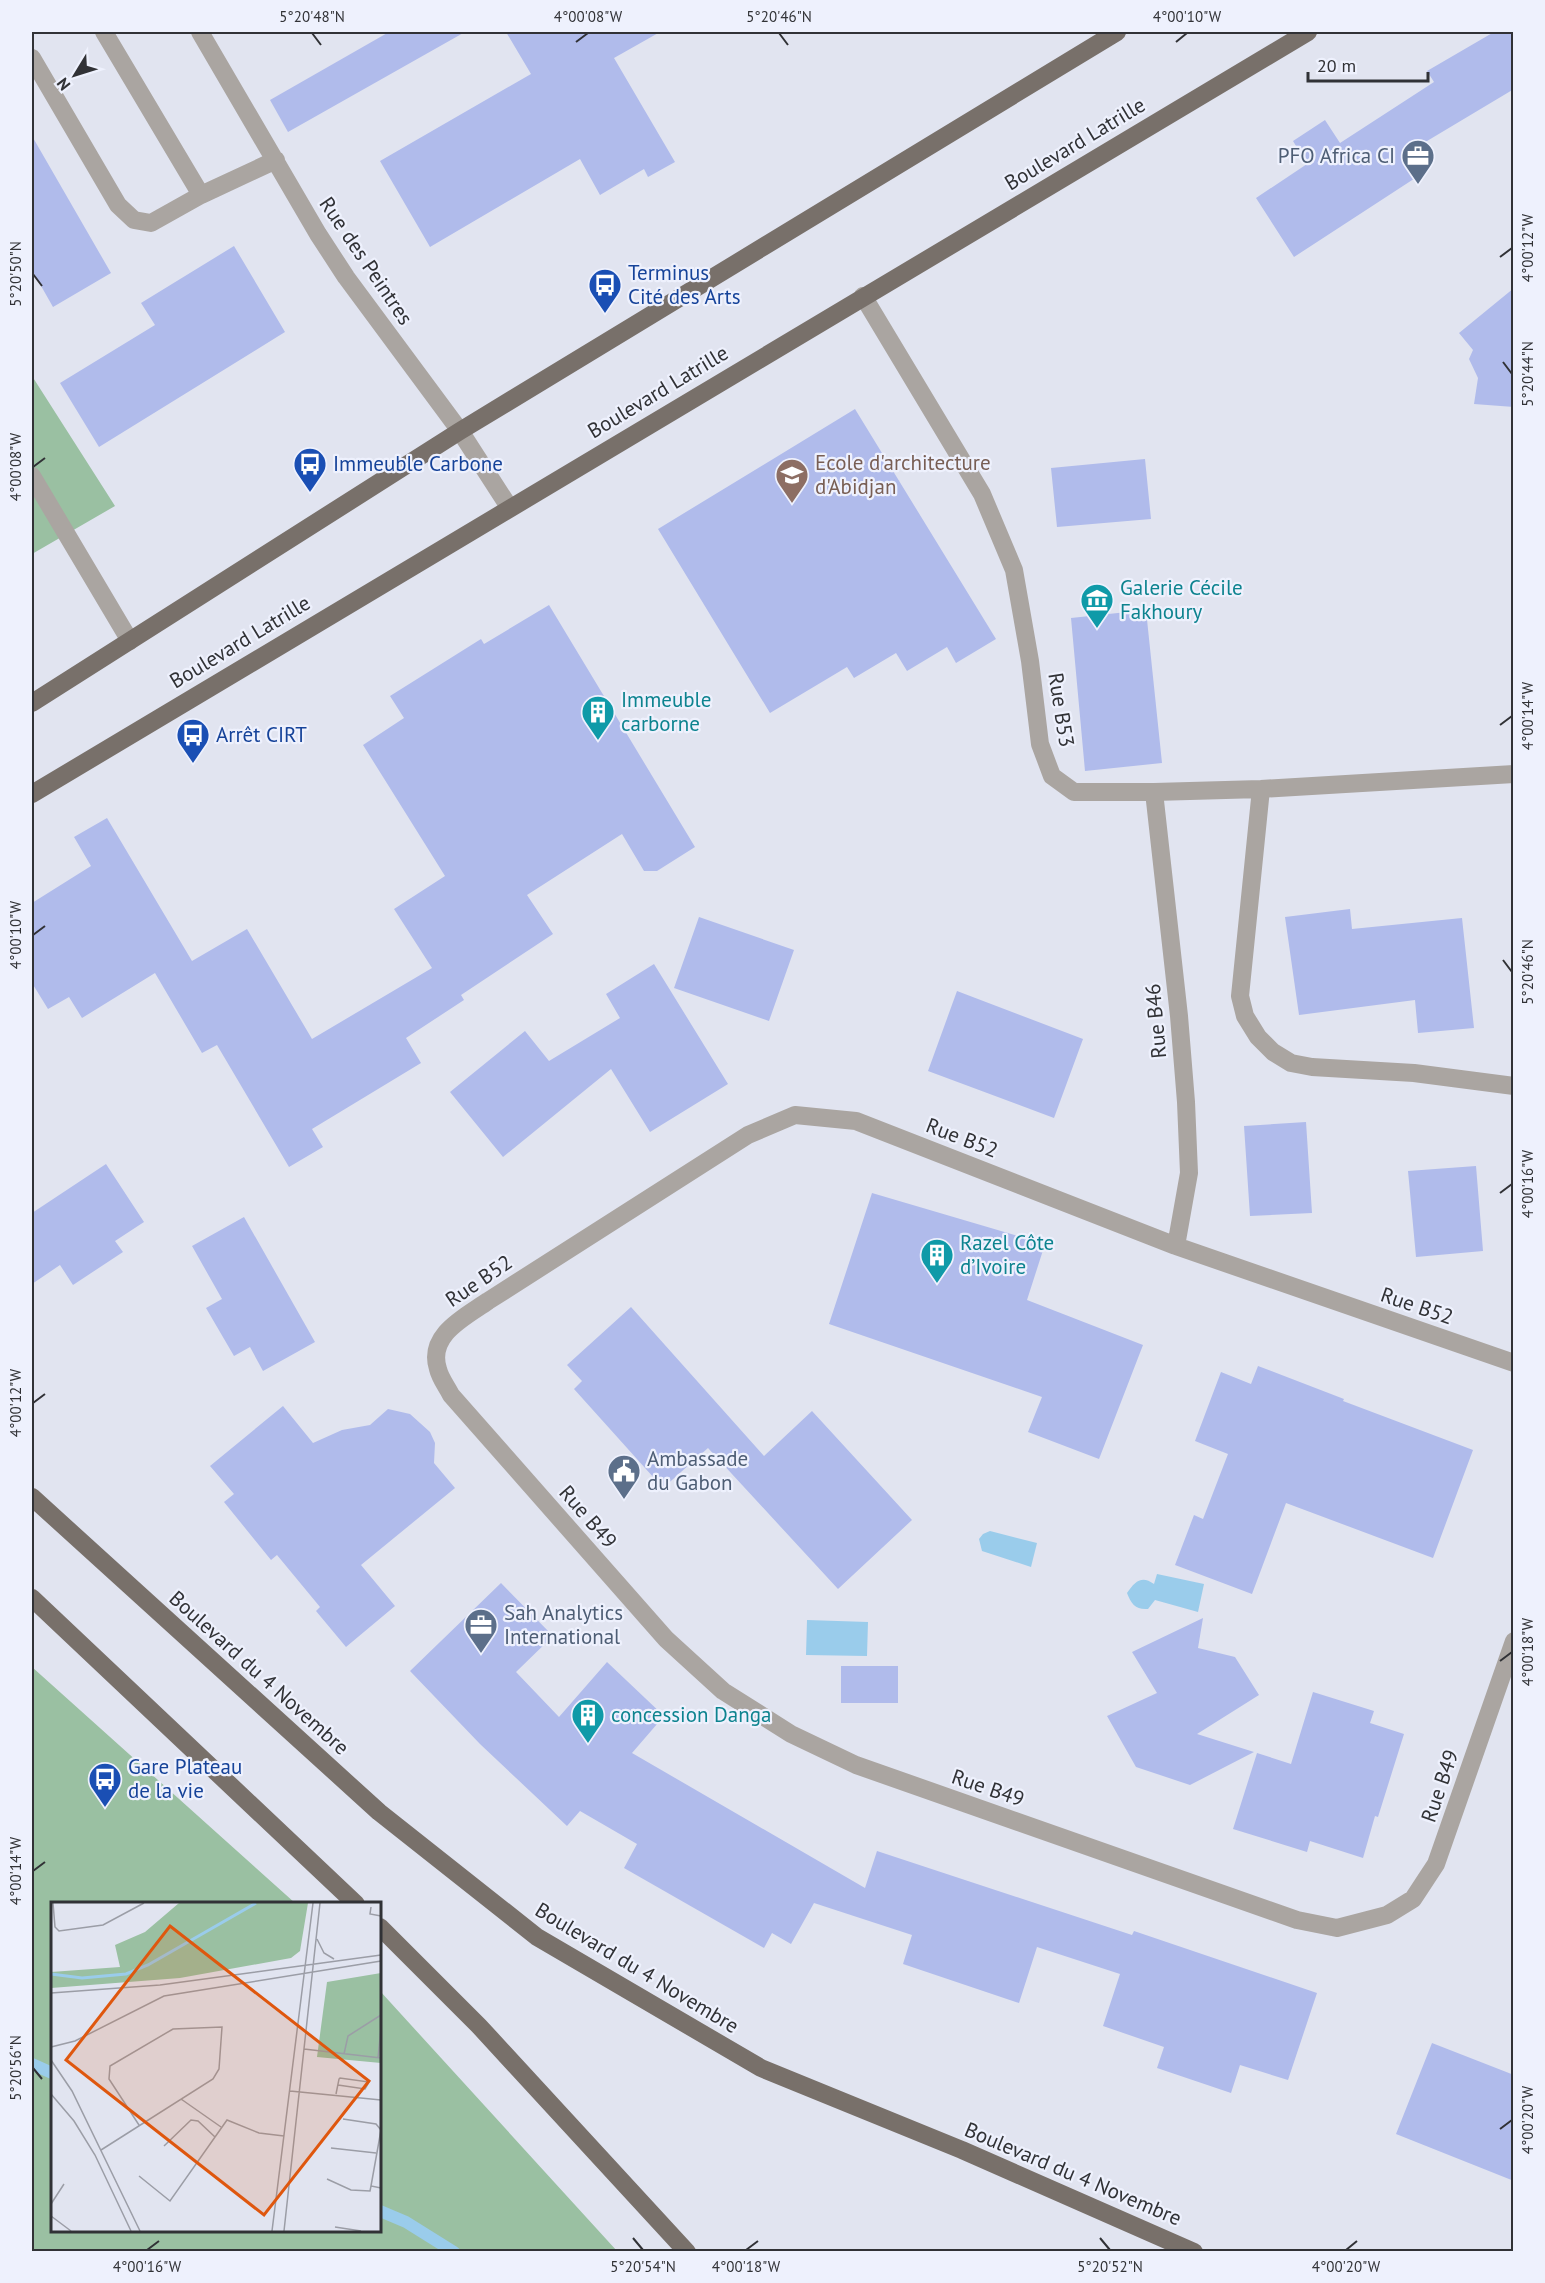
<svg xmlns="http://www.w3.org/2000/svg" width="1545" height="2283" viewBox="0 0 1545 2283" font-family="'PT Sans',sans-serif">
<rect width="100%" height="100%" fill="#e1e4f0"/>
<path fill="#9ac0a2" d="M 32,376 L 115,506 L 32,554 Z
M 32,1667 L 295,1903 L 52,1904 L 52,2230 L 380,2230 L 380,1991 L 617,2251 L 32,2251 Z"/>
<path fill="#9acceb" d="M 990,1531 L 1037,1543 L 1031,1567 L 982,1551 L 979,1539 L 983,1534 Z
M 1157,1574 L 1204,1584 L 1198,1612 L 1155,1600 L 1148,1609 C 1136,1610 1131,1604 1127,1593 C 1135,1581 1142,1575 1154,1584 Z
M 807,1620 L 868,1622 L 867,1656 L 806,1655 Z"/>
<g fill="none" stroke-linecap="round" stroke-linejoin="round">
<path stroke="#9acceb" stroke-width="12" d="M 32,2064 L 52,2073
M 380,2211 L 406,2222 L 454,2252"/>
</g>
<path fill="#b0bbeb" d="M 389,32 L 465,32 L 288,132 L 270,100 Z
M 506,32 L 660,32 L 614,58 L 675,162 L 648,177 L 644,169 L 600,195 L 580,159 L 430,247 L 380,161 L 531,74 Z
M 1494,32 L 1514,32 L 1514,89 L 1412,150 L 1426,171 L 1294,257 L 1256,198 L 1307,164 L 1293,141 L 1325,120 L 1340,143 L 1434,82 L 1427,71 Z
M 32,136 L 111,273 L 53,307 L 32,270 Z
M 234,246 L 285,332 L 99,447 L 60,383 L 155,325 L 141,303 Z
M 1514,288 L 1514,407 L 1474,404 L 1478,378 L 1469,359 L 1473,350 L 1459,333 Z
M 855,409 L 996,639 L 956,663 L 947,647 L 907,671 L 896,653 L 854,678 L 847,667 L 770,713 L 658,529 Z
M 1145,459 L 1151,519 L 1057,527 L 1051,468 Z
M 549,605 L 695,847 L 657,871 L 644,871 L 622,834 L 527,895 L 553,934 L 461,995 L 464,1000 L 406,1038 L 421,1063 L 312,1129 L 323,1147 L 289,1167 L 217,1045 L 202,1053 L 155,973 L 82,1018 L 69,997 L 48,1009 L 32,983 L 32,903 L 91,866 L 74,837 L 107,818 L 192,961 L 247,929 L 312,1039 L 432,968 L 394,909 L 445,876 L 363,745 L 404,718 L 390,696 L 481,639 L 484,644 Z
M 1146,610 L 1162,763 L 1085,771 L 1071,618 Z
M 1350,909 L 1352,929 L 1462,918 L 1474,1028 L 1418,1033 L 1415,1000 L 1299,1015 L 1285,917 Z
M 699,917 L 794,950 L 769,1021 L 674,988 Z
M 654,964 L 728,1084 L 650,1132 L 611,1069 L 503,1157 L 450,1092 L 525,1031 L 549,1061 L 620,1018 L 606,994 Z
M 957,991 L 1083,1039 L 1054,1118 L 928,1071 Z
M 1306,1122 L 1312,1213 L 1250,1216 L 1244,1126 Z
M 106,1164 L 144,1222 L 115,1241 L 123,1252 L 73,1285 L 60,1265 L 32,1284 L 32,1213 Z
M 1476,1166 L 1483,1251 L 1416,1257 L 1408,1171 Z
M 872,1193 L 1045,1244 L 1027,1300 L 1143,1345 L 1099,1459 L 1028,1432 L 1042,1397 L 829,1324 Z
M 244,1217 L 315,1342 L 263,1371 L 250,1347 L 234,1356 L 206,1308 L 222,1299 L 192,1246 Z
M 631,1307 L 764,1456 L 812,1411 L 912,1520 L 838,1589 L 708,1448 L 663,1488 L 574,1389 L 582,1381 L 567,1365 Z
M 1258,1366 L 1344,1399 L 1343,1401 L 1473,1450 L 1433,1558 L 1286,1503 L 1252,1594 L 1175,1565 L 1194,1515 L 1203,1519 L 1228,1454 L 1195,1441 L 1221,1372 L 1251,1384 Z
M 283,1406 L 313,1443 L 342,1430 L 370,1425 L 388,1409 L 410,1414 L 430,1432 L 435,1443 L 434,1463 L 455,1488 L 361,1565 L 395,1606 L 346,1647 L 316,1611 L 320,1607 L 277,1555 L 271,1560 L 224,1502 L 234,1494 L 210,1466 Z
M 501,1583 L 553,1636 L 516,1672 L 559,1717 L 607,1662 L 664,1716 L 632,1753 L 865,1888 L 877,1851 L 1132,1935 L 1134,1931 L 1317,1993 L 1288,2080 L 1240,2065 L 1231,2093 L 1157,2068 L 1164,2047 L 1103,2026 L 1120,1974 L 1037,1947 L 1019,2003 L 903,1964 L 912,1935 L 814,1903 L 791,1944 L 772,1933 L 764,1948 L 624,1868 L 637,1844 L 580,1811 L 567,1826 L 480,1744 L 410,1671 Z
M 1203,1618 L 1198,1648 L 1235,1657 L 1259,1695 L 1197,1734 L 1254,1752 L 1190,1785 L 1136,1767 L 1107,1716 L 1157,1693 L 1132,1652 Z
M 841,1666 L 898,1666 L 898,1703 L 841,1703 Z
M 1313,1692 L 1374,1711 L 1370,1723 L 1404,1734 L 1378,1817 L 1375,1816 L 1363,1858 L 1310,1841 L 1307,1852 L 1233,1829 L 1257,1753 L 1291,1764 Z
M 1432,2043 L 1514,2075 L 1514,2181 L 1396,2134 Z"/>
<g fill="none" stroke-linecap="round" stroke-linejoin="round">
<path stroke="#aaa5a1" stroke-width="18" d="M 104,32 L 201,195
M 200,32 L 318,234 L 346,277 L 460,431 L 509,507
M 32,58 L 118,205 L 134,220 L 151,223 L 201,195 L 276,160
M 863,296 L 982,494 L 1014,570 L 1030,661 L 1040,744 L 1052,776 L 1074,792 L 1154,792 L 1261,789 L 1514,774
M 32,476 L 130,641
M 1261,789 L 1240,996 L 1245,1016 L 1258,1037 L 1273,1052 L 1291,1063 L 1312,1067 L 1414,1073 L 1514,1086
M 1154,792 L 1179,1016 L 1186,1102 L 1189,1173 L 1176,1246
M 1514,1363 L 1176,1246 L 856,1121 L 795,1115 L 748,1135 L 488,1301 C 465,1317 427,1335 438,1369 C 440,1378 447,1387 451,1395 L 666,1639 L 723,1691 L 791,1734 L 856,1765 L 1297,1920 L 1337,1928 L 1387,1915 L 1413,1899 L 1436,1864 L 1514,1641"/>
<path stroke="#78706a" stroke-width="18" d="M 32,703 L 460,431 L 1117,32
M 32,794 L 1308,32
M 32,1497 L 379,1812 L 537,1937 L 761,2068 L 962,2150 L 1194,2252
M 32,1598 L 356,1904
M 380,1927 L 479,2026 L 687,2252"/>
</g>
<path fill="none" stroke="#313236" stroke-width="2" d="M 312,33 L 321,45M 779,33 L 788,45M 576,42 L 588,33M 1176,42 L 1187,33M 1500,257 L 1512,248M 33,274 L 42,286M 1503,362 L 1512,374M 33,467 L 45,458M 1500,725 L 1512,716M 33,935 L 45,926M 1503,960 L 1512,972M 1500,1193 L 1512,1184M 33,1403 L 45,1394M 1500,1661 L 1512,1652M 33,1871 L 45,1862M 33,2068 L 42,2079M 1500,2129 L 1512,2120M 633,2238 L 643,2250M 1100,2238 L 1110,2250M 147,2250 L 159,2241M 746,2250 L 758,2241M 1346,2250 L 1357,2241"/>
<defs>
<symbol id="office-pin" viewBox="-11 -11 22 30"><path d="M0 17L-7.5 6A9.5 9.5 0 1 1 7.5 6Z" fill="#5c6f8a" stroke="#eef1fd"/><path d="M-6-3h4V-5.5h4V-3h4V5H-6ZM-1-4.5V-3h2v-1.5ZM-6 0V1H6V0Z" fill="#fff"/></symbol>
<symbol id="bus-pin" viewBox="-11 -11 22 30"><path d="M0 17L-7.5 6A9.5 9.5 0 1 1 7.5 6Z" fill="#1a4fb4" stroke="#eef1fd"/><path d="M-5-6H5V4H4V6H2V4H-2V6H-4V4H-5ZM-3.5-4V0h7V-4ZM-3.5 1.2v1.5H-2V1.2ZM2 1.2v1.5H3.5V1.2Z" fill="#fff"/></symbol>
<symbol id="university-pin" viewBox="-11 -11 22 30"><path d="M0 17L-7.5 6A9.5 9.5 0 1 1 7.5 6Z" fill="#8d6e63" stroke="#eef1fd"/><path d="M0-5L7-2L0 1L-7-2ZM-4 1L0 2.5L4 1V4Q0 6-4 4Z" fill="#fff"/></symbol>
<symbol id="museum-pin" viewBox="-11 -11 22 30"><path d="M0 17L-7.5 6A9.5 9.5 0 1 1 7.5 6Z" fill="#0f9aa8" stroke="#eef1fd"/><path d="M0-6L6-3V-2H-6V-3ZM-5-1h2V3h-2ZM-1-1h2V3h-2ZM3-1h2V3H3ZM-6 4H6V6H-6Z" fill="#fff"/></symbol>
<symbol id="building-pin" viewBox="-11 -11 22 30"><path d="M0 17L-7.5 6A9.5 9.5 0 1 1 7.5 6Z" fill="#0f9aa8" stroke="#eef1fd"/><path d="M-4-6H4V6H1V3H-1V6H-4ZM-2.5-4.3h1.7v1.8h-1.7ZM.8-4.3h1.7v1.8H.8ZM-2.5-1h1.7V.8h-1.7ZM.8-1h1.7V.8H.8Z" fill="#fff"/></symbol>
<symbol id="civic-pin" viewBox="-11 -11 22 30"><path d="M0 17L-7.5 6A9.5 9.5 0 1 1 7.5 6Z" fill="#5c6f8a" stroke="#eef1fd"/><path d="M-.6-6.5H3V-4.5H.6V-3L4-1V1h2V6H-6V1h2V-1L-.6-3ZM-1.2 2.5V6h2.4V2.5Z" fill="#fff"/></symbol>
</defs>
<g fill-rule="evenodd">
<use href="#office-pin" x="1399" y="137" width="38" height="52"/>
<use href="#bus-pin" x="586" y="266" width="38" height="52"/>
<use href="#bus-pin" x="291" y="445" width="38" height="52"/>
<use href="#university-pin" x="773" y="456" width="38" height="52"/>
<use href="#museum-pin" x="1078" y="581" width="38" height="52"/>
<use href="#building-pin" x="579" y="693" width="38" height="52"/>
<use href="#bus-pin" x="174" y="716" width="38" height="52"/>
<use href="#building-pin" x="918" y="1236" width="38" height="52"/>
<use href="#civic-pin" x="605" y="1452" width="38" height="52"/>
<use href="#office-pin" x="462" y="1606" width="38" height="52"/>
<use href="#building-pin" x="569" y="1696" width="38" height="52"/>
<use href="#bus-pin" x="86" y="1760" width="38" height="52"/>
</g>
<g text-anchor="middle" stroke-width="4.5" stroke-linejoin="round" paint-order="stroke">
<g font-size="21" fill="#313236" stroke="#eef1fd">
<text transform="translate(1075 144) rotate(-31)" y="7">Boulevard Latrille</text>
<text transform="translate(366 261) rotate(56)" y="7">Rue des Peintres</text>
<text transform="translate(658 392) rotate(-31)" y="7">Boulevard Latrille</text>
<text transform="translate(240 642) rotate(-31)" y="7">Boulevard Latrille</text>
<text transform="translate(1061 710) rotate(81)" y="7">Rue B53</text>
<text transform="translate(1156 1021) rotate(-95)" y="7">Rue B46</text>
<text transform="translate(962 1138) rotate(21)" y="7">Rue B52</text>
<text transform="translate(479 1281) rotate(-34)" y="7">Rue B52</text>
<text transform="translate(1417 1306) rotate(19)" y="7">Rue B52</text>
<text transform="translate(588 1517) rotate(49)" y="7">Rue B49</text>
<text transform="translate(259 1673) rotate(42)" y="7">Boulevard du 4 Novembre</text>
<text transform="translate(1440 1786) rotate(-71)" y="7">Rue B49</text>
<text transform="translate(988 1788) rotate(19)" y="7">Rue B49</text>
<text transform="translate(637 1968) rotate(31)" y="7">Boulevard du 4 Novembre</text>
<text transform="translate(1073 2174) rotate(23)" y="7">Boulevard du 4 Novembre</text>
</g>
<g font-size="21" fill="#4e5e75" stroke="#eef1fd" text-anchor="start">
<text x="1395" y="163" text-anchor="end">PFO Africa CI</text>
<text x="647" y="1466">Ambassade<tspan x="647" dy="24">du Gabon</tspan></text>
<text x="504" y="1620">Sah Analytics<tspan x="504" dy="24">International</tspan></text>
</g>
<g font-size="21" fill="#164399" stroke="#eef1fd" text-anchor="start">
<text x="628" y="280">Terminus<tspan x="628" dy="24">Cité des Arts</tspan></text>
<text x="333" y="471">Immeuble Carbone</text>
<text x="216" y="742">Arrêt CIRT</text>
<text x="128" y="1774">Gare Plateau<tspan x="128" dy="24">de la vie</tspan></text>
</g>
<g font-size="21" fill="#785e54" stroke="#eef1fd" text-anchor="start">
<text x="815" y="470">Ecole d'architecture<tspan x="815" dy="24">d'Abidjan</tspan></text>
</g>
<g font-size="21" fill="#0d838f" stroke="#eef1fd" text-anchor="start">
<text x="1120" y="595">Galerie Cécile<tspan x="1120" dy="24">Fakhoury</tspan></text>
<text x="621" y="707">Immeuble<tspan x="621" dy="24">carborne</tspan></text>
<text x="960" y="1250">Razel Côte<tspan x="960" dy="24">d’Ivoire</tspan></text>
<text x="611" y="1722">concession Danga</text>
</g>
</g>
<g transform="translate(51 1902)">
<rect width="330" height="330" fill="#e1e4f0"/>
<path d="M 128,1 L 257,1 L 249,49 L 240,56 L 129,76 L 0,86 L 0,70 L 69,65 L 64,43 L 94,30 ZM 330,71 L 330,161 L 266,155 L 276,80 Z" fill="#9ac0a2"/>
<path fill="none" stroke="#9acceb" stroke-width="3" d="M 0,72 L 31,76 L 75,72 L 97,63 L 205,1"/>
<path fill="none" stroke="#9b9da6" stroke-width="1.5" d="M 2,1 L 4,25 L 8,29 L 52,23 L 93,1M 320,5 L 319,12 L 330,14M 266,37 L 273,51 L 283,57M 0,91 L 109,83 L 330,53M 0,145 L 24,139 L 113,94 L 330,59M 253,147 L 330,156M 293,152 L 297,134 L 330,113M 327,156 L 330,126M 0,158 L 21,189 L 89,329M 239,189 L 330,198M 0,192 L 23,219 L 44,253 L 80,329M 285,192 L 288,177 L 289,176 L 318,180 L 314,187 L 287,183M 130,197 L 170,225M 292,217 L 325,222 L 330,228M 330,228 L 320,284 L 330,286M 113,244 L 140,218 L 147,219 L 164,235M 280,246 L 325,251M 50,248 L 162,177 L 168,167 L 171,125 L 122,127 L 59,164 L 58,177 L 88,223M 88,274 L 119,299 L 176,218 L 208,231 L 233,234M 276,277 L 300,288 L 319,289 L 320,284M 0,302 L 13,282M 0,314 L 20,329M 284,325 L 310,329M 221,329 L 262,1M 233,329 L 269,1"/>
<path fill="#df570e" fill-opacity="0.15" stroke="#df570e" stroke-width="3" d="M 119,24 L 318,179 L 213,313 L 15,158 Z"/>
<rect width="330" height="330" fill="none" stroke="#313236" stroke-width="3"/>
</g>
<rect width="1545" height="2283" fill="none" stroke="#eef1fd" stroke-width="66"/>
<g transform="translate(75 75) rotate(232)" stroke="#eef1fd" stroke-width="4.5" paint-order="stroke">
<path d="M0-4.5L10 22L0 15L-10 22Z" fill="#313236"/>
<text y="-9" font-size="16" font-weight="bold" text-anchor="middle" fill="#313236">N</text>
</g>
<path d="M1308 72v9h120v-9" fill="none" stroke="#313236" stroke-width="3"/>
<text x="1317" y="72" font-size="18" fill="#313236" stroke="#eef1fd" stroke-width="4.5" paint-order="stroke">20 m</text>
<rect x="33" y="33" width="1479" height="2217" fill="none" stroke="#313236" stroke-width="2"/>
<g font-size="15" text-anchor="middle" fill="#313236">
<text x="312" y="22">5°20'48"N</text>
<text x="588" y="22">4°00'08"W</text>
<text x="779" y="22">5°20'46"N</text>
<text x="1187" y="22">4°00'10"W</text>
<text transform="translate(1528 248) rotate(-90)" y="5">4°00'12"W</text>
<text transform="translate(16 274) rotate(-90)" y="5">5°20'50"N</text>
<text transform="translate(1528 374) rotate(-90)" y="5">5°20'44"N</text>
<text transform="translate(16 467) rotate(-90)" y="5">4°00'08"W</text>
<text transform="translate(1528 716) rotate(-90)" y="5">4°00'14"W</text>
<text transform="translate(16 935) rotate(-90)" y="5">4°00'10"W</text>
<text transform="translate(1528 972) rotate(-90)" y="5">5°20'46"N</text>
<text transform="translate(1528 1184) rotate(-90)" y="5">4°00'16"W</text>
<text transform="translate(16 1403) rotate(-90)" y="5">4°00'12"W</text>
<text transform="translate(1528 1652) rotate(-90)" y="5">4°00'18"W</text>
<text transform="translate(16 1871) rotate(-90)" y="5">4°00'14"W</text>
<text transform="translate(16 2068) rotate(-90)" y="5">5°20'56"N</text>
<text transform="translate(1528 2120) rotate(-90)" y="5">4°00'20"W</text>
<text x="147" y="2272">4°00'16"W</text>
<text x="643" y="2272">5°20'54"N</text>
<text x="746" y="2272">4°00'18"W</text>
<text x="1110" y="2272">5°20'52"N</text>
<text x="1346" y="2272">4°00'20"W</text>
</g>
</svg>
